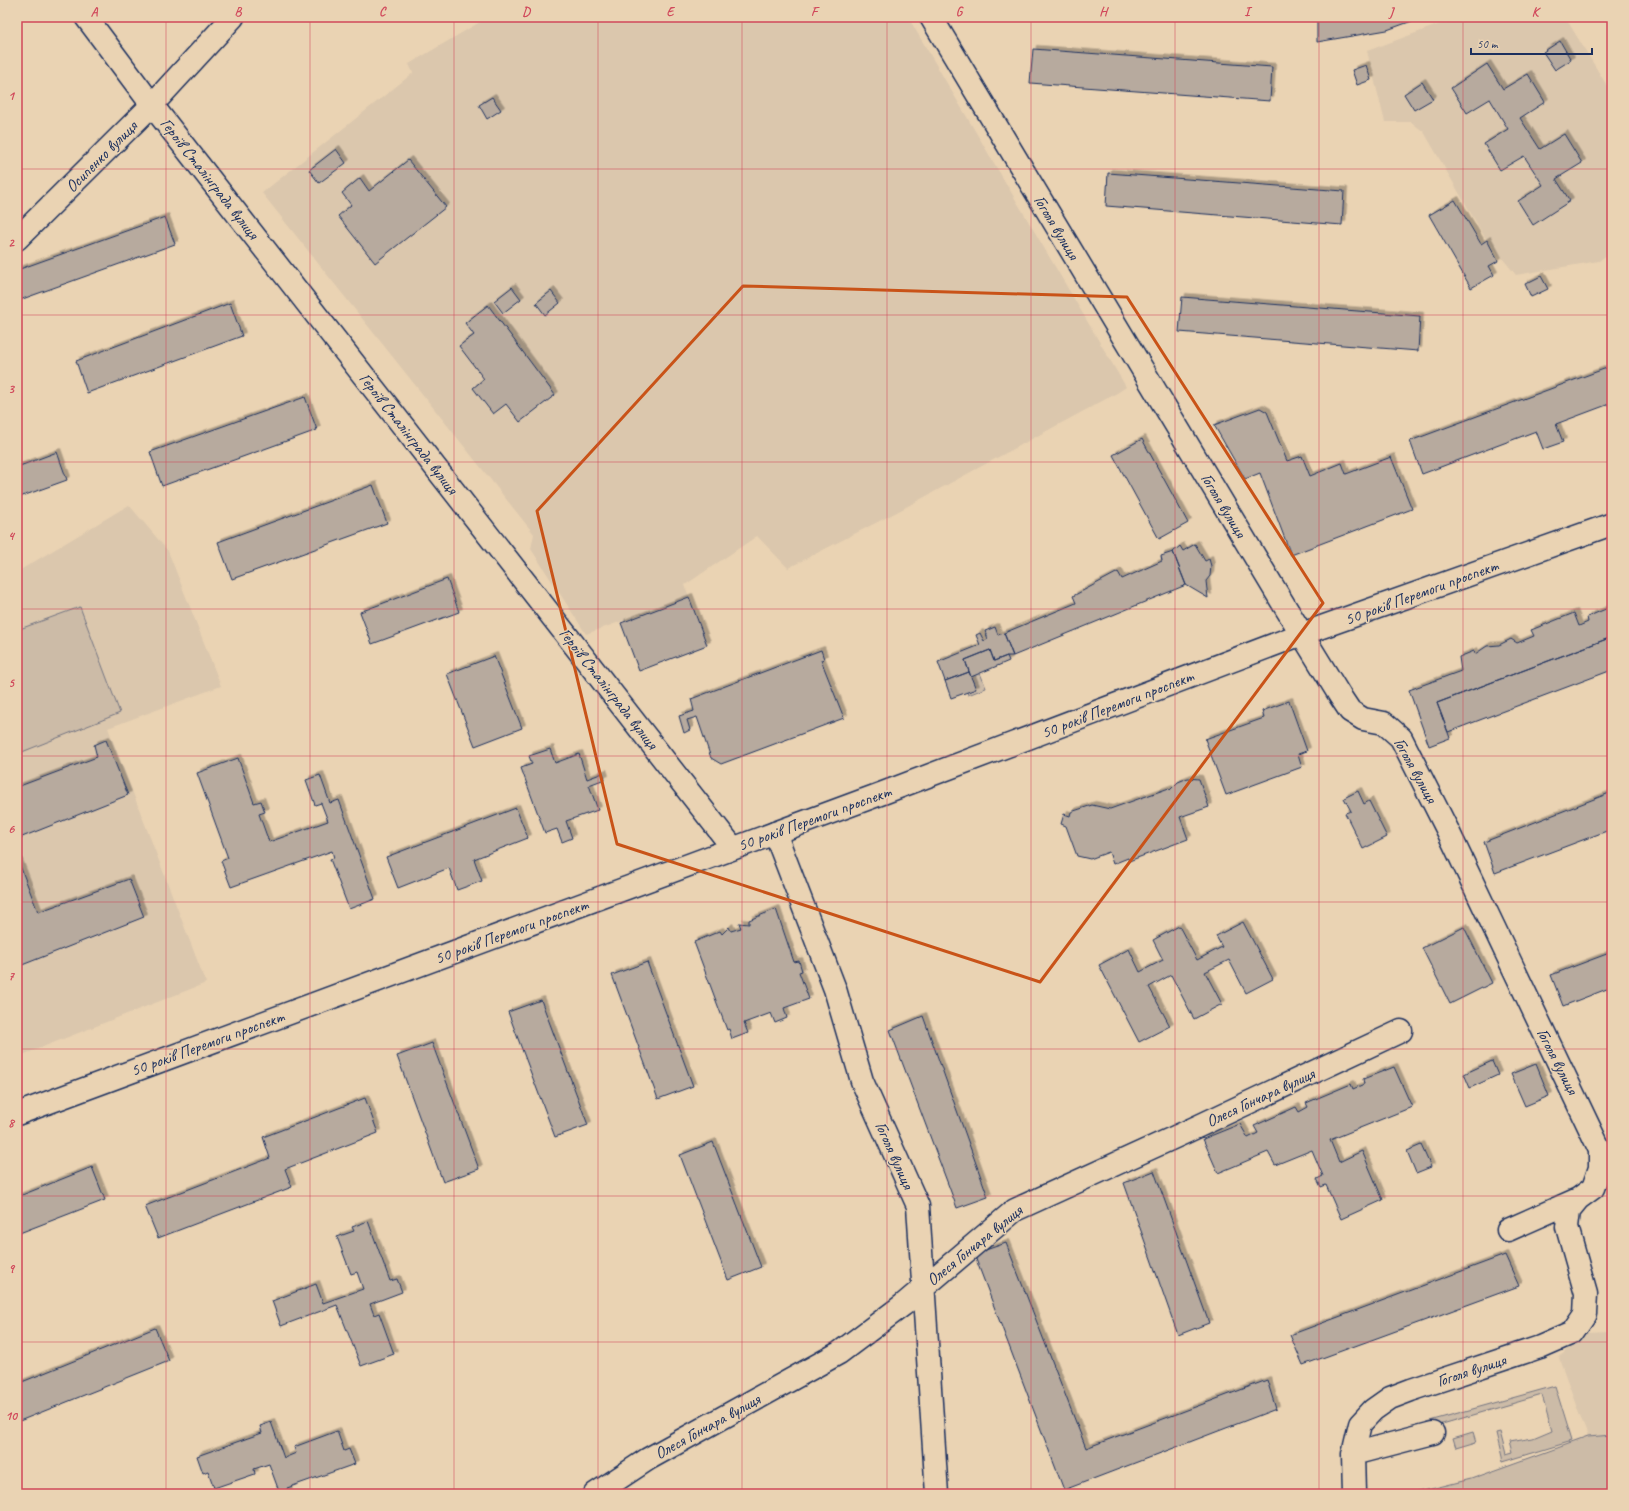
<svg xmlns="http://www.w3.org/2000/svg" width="1629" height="1511" viewBox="0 0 1629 1511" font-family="Caveat,sans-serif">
<defs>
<filter id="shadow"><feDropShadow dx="3.5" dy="-3.5" stdDeviation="0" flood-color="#0004"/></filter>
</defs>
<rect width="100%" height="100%" fill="#ead3b3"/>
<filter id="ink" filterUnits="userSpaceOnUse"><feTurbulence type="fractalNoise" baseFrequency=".025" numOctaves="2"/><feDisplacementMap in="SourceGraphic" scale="8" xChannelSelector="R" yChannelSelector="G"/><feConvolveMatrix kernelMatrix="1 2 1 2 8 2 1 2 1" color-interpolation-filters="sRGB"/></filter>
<g filter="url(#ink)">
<path fill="#dbc7ad" d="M 478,17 L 908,17 L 1126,387 L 1117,393 L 895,513 L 788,568 L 757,536 L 685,585 L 689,597 L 586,634 L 531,549 L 534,534 L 262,193 L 413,73 L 409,64 L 480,22 Z
M 1459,17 L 1565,17 L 1609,89 L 1612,95 L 1612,251 L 1599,261 L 1516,275 L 1484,236 L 1424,132 L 1411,122 L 1385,122 L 1367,51 Z
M 129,505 L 168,551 L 221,686 L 108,728 L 206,983 L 17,1057 L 17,572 Z
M 1612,1331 L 1612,1435 L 1588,1437 L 1559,1358 L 1584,1332 Z"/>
<path fill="#ccbba7" stroke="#747582" d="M 80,607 L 120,713 L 17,754 L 17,630 Z
M 980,673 L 986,688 L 968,695 L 967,692 L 975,689 L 971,677 Z
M 1555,1386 L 1572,1441 L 1503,1462 L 1496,1433 L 1500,1432 L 1506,1455 L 1513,1453 L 1510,1442 L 1533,1438 L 1552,1430 L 1542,1395 L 1432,1427 L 1428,1427 L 1426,1422 Z
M 1473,1432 L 1476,1442 L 1456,1448 L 1453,1438 Z
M 1612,1435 L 1612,1494 L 1411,1494 L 1471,1479 L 1588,1437 Z"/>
<path fill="#b7aa9e" stroke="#1b2f5e" filter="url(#shadow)" d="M 1337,17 L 1423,17 L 1387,30 L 1317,42 L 1317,21 Z
M 1560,41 L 1571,60 L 1555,70 L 1543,52 Z
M 1033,49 L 1272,67 L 1270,101 L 1030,83 Z
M 1487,64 L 1503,89 L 1528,74 L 1545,102 L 1520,118 L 1540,149 L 1564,134 L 1582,163 L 1556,179 L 1570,201 L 1533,225 L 1518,201 L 1543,185 L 1524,156 L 1500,170 L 1484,144 L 1508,129 L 1490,99 L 1467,113 L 1451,88 Z
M 1366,65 L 1371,80 L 1357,85 L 1352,70 Z
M 1422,82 L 1433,99 L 1414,110 L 1404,94 Z
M 492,97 L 501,110 L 487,119 L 479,105 Z
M 336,149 L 346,163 L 319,183 L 309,170 Z
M 408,160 L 446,207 L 375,263 L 338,216 L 351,205 L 342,193 L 360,178 L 369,191 Z
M 1108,173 L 1344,191 L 1342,225 L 1106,206 Z
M 1455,200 L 1481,244 L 1487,240 L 1498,261 L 1489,266 L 1494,275 L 1471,288 L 1429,215 Z
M 165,217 L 175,244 L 17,301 L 17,270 Z
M 1541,276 L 1548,289 L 1531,297 L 1525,284 Z
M 512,287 L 521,299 L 503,313 L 494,301 Z
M 551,291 L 560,303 L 545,315 L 536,303 Z
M 1182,297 L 1420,316 L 1418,351 L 1179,332 Z
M 230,303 L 242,336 L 87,393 L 76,361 Z
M 488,305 L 555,395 L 520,422 L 506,404 L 493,414 L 473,388 L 484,379 L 459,346 L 474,335 L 465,323 Z
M 1612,366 L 1612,403 L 1556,424 L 1563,442 L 1543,449 L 1536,431 L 1422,474 L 1410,441 Z
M 305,397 L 317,430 L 162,486 L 150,452 Z
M 1260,408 L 1267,412 L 1287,461 L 1302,456 L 1310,476 L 1342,463 L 1346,474 L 1391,457 L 1412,509 L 1291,555 L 1260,473 L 1245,479 L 1214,425 Z
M 1142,439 L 1188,523 L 1159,539 L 1113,455 Z
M 57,452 L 67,480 L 17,498 L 17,467 Z
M 373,485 L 387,523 L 232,579 L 218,542 Z
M 1195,544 L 1205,561 L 1209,559 L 1211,566 L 1210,576 L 1206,581 L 1208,598 L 1186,585 L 1173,552 L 1180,546 L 1183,551 Z
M 1173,552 L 1186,585 L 1013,656 L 1004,633 L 1076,603 L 1073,596 L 1118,572 L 1122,579 L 1162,561 L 1161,556 Z
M 447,579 L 459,612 L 372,644 L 360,612 Z
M 689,597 L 707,645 L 639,671 L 621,623 Z
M 1608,608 L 1610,614 L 1612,614 L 1612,637 L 1437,703 L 1450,738 L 1429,746 L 1409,690 L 1461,671 L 1459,657 L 1474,651 L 1475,654 L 1487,646 L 1499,645 L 1511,639 L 1517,643 L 1534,636 L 1531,630 L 1574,613 L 1579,626 L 1588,622 L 1587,617 Z
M 995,627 L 998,635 L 1004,633 L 1013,656 L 1007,656 L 994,661 L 990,650 L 965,660 L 969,672 L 945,681 L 938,662 L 980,645 L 976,635 L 980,633 L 984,641 L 988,639 L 985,631 Z
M 1612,637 L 1612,670 L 1448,732 L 1437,703 Z
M 821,650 L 824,659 L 821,660 L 844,718 L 721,764 L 711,758 L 697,717 L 687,720 L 690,730 L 684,733 L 679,716 L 694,711 L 691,699 Z
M 990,650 L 994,661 L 1007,656 L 1009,661 L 971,677 L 965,660 Z
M 494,656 L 522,728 L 475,746 L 447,674 Z
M 969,672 L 976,689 L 951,698 L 945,681 Z
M 1289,701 L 1307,751 L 1298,754 L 1302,767 L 1226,795 L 1205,739 L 1264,718 L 1262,711 Z
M 106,740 L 128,795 L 17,839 L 17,787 L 97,757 L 94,745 Z
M 550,749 L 555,763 L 579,754 L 587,779 L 603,773 L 605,779 L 589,785 L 598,810 L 566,821 L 572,838 L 562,842 L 557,829 L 545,833 L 521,768 L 532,764 L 529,756 Z
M 238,758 L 254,803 L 261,801 L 265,812 L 259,814 L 269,842 L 328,821 L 321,803 L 315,805 L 306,780 L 320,775 L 330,803 L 339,800 L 375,899 L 349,909 L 330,859 L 334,858 L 332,851 L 231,887 L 221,861 L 228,858 L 197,773 Z
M 1188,778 L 1199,779 L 1209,807 L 1180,817 L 1188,839 L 1129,861 L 1128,858 L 1113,864 L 1109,852 L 1090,859 L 1077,856 L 1066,826 L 1061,824 L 1064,814 L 1070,816 L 1071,812 L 1092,805 L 1110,809 L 1169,788 L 1170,790 L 1178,782 Z
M 1358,791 L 1364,804 L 1369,801 L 1387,837 L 1363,849 L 1345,813 L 1351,811 L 1344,798 Z
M 1612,792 L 1612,829 L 1495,873 L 1484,842 Z
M 516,808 L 528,838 L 474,859 L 482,881 L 457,890 L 449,868 L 398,888 L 386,857 Z
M 17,858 L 38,912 L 129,879 L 144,917 L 17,967 Z
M 776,909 L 794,962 L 799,961 L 802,971 L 799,972 L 809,999 L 784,1008 L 787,1018 L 775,1023 L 771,1013 L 744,1023 L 748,1033 L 732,1039 L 729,1029 L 727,1030 L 694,942 L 720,931 L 722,934 L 729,927 L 731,931 L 741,928 L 739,923 L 749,924 L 749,920 Z
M 1243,922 L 1273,979 L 1246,993 L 1229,960 L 1205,972 L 1222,1004 L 1194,1019 L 1171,975 L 1149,987 L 1170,1026 L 1139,1042 L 1099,965 L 1129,949 L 1140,972 L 1163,960 L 1153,940 L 1179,926 L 1197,960 L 1222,947 L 1216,936 Z
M 1464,927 L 1492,983 L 1450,1004 L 1422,948 Z
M 1612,952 L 1612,987 L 1563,1006 L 1551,975 Z
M 647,962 L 693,1086 L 658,1099 L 612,975 Z
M 541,1000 L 588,1125 L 555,1137 L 508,1012 Z
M 923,1016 L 988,1197 L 957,1208 L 890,1030 Z
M 432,1043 L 479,1169 L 443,1182 L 397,1056 Z
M 1492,1061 L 1498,1075 L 1470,1088 L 1464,1074 Z
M 1536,1064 L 1549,1096 L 1525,1106 L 1511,1074 Z
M 1394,1067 L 1412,1107 L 1330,1140 L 1339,1162 L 1362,1151 L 1383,1200 L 1341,1219 L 1326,1185 L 1321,1187 L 1317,1179 L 1323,1176 L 1312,1150 L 1275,1165 L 1268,1152 L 1218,1173 L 1203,1139 L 1240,1124 L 1248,1138 L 1258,1133 L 1254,1126 L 1296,1107 L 1299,1112 L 1308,1107 L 1306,1103 L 1351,1084 L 1353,1089 L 1364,1084 L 1363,1079 Z
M 365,1098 L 378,1133 L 285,1169 L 292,1187 L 158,1238 L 145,1206 L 270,1158 L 263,1137 Z
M 713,1142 L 761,1267 L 728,1280 L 680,1155 Z
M 1421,1145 L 1431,1167 L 1416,1173 L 1407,1151 Z
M 92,1167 L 105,1200 L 17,1234 L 17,1197 Z
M 1154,1171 L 1209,1323 L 1178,1335 L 1124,1183 Z
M 368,1221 L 390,1281 L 397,1279 L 402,1292 L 370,1304 L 374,1315 L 379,1313 L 394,1354 L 361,1366 L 337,1305 L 281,1326 L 272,1301 L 316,1284 L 323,1303 L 363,1289 L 357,1272 L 351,1274 L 337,1237 L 354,1231 L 352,1227 Z
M 1006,1243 L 1086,1448 L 1267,1380 L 1276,1409 L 1064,1490 L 974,1254 Z
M 1505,1255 L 1519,1286 L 1303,1365 L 1290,1335 Z
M 155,1328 L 169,1361 L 17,1422 L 17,1384 Z
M 271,1422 L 284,1458 L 296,1453 L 294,1447 L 337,1431 L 344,1451 L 349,1449 L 355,1464 L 287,1488 L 289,1493 L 286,1494 L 280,1494 L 269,1464 L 254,1469 L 255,1474 L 214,1488 L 208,1471 L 203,1473 L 197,1456 L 262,1433 L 260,1426 Z"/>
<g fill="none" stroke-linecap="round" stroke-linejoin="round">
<defs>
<path id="minor" d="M 86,17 L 152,105 L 733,848
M 931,17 L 1284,605 L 1340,696 L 1350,711 L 1363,719 L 1384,723 L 1401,738 L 1448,831 L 1600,1150 L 1600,1168 L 1593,1188 L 1578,1199 L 1569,1210 L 1567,1227 L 1586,1294 L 1585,1314 L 1572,1333 L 1540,1347 L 1411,1390 L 1390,1398 L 1373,1410 L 1360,1424 L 1353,1454 L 1354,1494
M 17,239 L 152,105 L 233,17
M 775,833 L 835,989 L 862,1081 L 918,1206 L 937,1494
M 1508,1230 L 1578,1199
M 1353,1454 L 1433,1433
M 595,1494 L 648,1459 L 839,1353 L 903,1305 L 1015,1210 L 1186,1132 L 1401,1031"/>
<path id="major" d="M 17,1114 L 883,793 L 1302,634 L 1612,524"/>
</defs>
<use href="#minor" stroke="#1b2f5e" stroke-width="25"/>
<use href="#major" stroke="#1b2f5e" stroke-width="25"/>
<use href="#minor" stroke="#ead3b3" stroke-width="22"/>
<use href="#major" stroke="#ead3b3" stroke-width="22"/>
</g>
</g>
<path fill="none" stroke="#c95318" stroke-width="3" stroke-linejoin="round" d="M 743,286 L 1127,297 L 1323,603 L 1040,982 L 617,844 L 537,511 Z"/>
<path fill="none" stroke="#d1495b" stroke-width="1" stroke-opacity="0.55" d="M 166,17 L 166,1494M 310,17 L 310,1494M 454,17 L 454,1494M 598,17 L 598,1494M 742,17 L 742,1494M 887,17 L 887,1494M 1031,17 L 1031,1494M 1175,17 L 1175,1494M 1319,17 L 1319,1494M 1463,17 L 1463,1494M 17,169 L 1612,169M 17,315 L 1612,315M 17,462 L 1612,462M 17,609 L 1612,609M 17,756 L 1612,756M 17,902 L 1612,902M 17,1049 L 1612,1049M 17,1196 L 1612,1196M 17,1342 L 1612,1342"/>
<g text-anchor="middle" stroke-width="3" stroke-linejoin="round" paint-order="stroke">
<g font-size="17" fill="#1b2f5e" stroke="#ead3b3">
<text transform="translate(101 156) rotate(-45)" y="6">Осипенко вулиця</text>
<text transform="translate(210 178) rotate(52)" y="6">Героїв Сталінграда вулиця</text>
<text transform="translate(1057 227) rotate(59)" y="6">Гоголя вулиця</text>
<text transform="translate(409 433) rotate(52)" y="6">Героїв Сталінграда вулиця</text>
<text transform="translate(1224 505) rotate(59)" y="6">Гоголя вулиця</text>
<text transform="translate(1421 592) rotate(-20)" y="6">50 років Перемоги проспект</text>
<text transform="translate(609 688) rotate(52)" y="6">Героїв Сталінграда вулиця</text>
<text transform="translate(1117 704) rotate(-21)" y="6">50 років Перемоги проспект</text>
<text transform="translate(1416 770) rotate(61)" y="6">Гоголя вулиця</text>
<text transform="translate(814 818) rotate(-20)" y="6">50 років Перемоги проспект</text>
<text transform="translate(511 931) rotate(-20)" y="6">50 років Перемоги проспект</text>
<text transform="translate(207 1043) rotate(-20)" y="6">50 років Перемоги проспект</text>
<text transform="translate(1558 1061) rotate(63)" y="6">Гоголя вулиця</text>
<text transform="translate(1260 1097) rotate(-25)" y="6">Олеся Гончара вулиця</text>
<text transform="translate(895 1155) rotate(66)" y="6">Гоголя вулиця</text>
<text transform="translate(974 1245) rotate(-39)" y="6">Олеся Гончара вулиця</text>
<text transform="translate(1471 1370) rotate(-18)" y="6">Гоголя вулиця</text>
<text transform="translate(707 1426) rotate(-29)" y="6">Олеся Гончара вулиця</text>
</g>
</g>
<rect width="1629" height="1511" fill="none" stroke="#ead3b3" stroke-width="44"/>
<path d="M1471 48v6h121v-6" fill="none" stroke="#1b2f5e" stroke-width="2"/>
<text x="1477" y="48" font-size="12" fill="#1b2f5e" stroke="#ead3b3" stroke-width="3" paint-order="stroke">50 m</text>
<rect x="22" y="22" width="1585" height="1467" fill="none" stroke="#d1495b" stroke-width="1.5"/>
<g font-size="13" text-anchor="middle" font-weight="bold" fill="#d1495b">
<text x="94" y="16">A</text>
<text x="238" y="16">B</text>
<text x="382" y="16">C</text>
<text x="526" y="16">D</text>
<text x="670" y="16">E</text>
<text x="814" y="16">F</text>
<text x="959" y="16">G</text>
<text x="1103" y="16">H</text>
<text x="1247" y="16">I</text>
<text x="1391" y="16">J</text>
<text x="1535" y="16">K</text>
<text x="11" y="100">1</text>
<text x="11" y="247">2</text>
<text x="11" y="393">3</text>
<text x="11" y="540">4</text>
<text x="11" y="687">5</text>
<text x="11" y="833">6</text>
<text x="11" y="980">7</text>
<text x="11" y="1127">8</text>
<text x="11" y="1273">9</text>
<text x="11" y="1420">10</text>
</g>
</svg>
